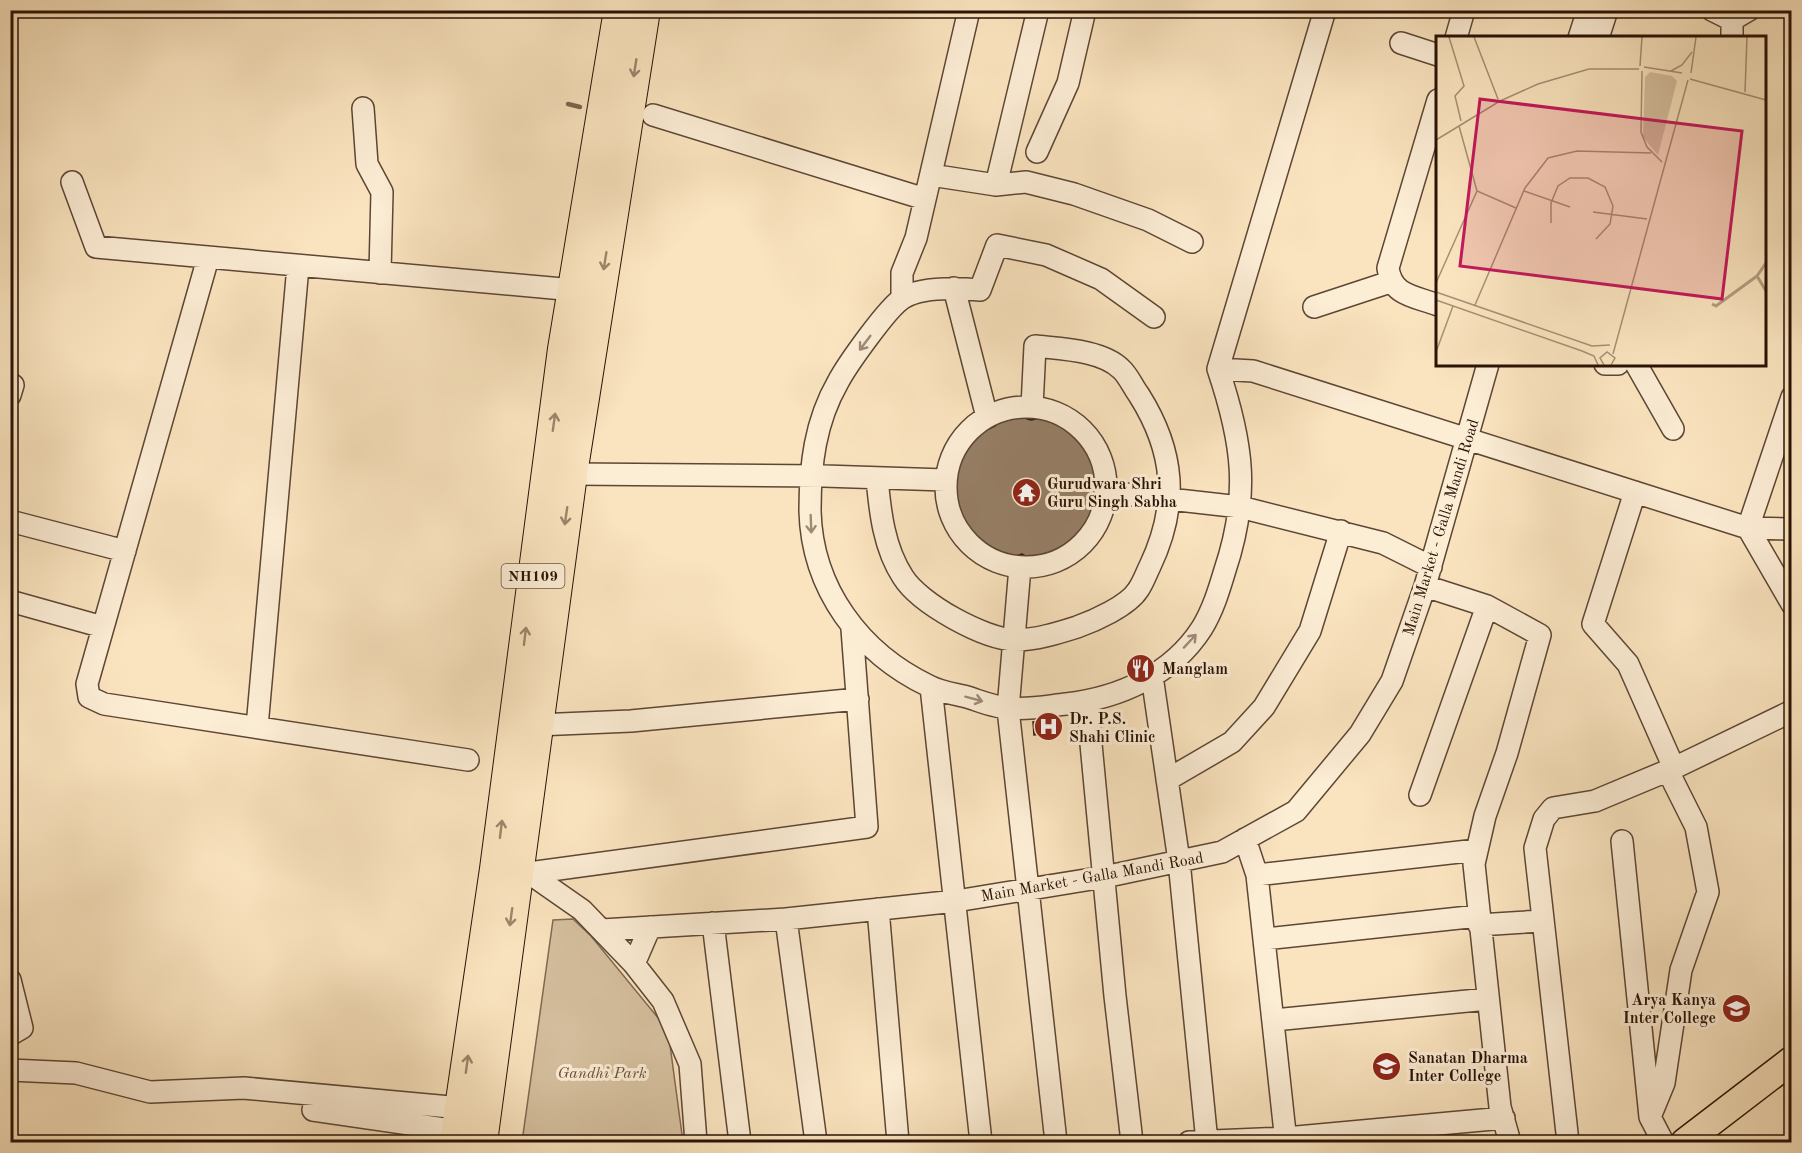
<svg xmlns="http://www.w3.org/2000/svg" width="1802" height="1153" viewBox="0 0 1802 1153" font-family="'Old Standard TT',serif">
<rect width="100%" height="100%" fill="#fae4bf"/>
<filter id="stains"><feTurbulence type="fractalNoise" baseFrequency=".00333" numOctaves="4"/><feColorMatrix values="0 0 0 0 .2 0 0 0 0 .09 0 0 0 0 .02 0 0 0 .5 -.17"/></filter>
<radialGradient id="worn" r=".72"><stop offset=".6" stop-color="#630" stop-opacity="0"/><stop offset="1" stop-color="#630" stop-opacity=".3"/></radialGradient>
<path fill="#d6c09f" stroke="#806952" stroke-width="1.5" d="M 573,919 L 591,936 L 668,1030 L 683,1142 L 522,1142 L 553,920 Z"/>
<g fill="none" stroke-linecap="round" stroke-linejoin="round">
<path stroke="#7c654f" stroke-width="4.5" d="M 568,104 L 580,107"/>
</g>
<path fill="#967f66" stroke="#291205" stroke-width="1.5" d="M 1018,416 L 1031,420 L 1041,418 L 1062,426 L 1080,441 L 1092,460 L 1097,482 L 1094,491 L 1095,505 L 1086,526 L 1070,544 L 1048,555 L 1029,558 L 1022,554 L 1013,557 L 1001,555 L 980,542 L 964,524 L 955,501 L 956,474 L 962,454 L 977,435 L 995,426 L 999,422 Z
M 1059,719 L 1060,732 L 1034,735 L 1033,722 Z"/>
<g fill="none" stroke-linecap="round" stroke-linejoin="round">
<defs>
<path id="minor" d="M 1712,10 L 1732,20 L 1732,38
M 1732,20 L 1749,10
M 1456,38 L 1464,10
M 1579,38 L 1588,10
M 1598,38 L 1607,10
M 1401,43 L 1438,55
M 1438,100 L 1388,268 C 1392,296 1414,296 1438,305
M 363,108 L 367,164 L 382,192 L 380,273
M 653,115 L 925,199
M 1037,152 L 1068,83 L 1085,10
M 931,175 L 996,185 L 1026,182 L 1074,194 L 1148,220 L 1192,242
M 72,182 L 96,247 L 574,290
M 996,185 L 1038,10
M 208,258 L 87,684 L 89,697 L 104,704 L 468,760
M 954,288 L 987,417
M 902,298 L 902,273 L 916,238 L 969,10
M 1314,307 L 1390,282
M 1154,317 L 1101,279 L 1046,255 L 997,245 L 980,290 C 958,288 923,286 903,298 C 888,307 847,365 838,382 C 815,422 810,465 810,511 C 812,589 860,653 929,686 C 940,692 955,694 967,697 C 980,701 996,708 1010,708 C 1028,710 1048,706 1066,704 C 1119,698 1172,675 1202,628 C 1213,610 1219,590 1225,570 C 1250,495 1243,443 1218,369 L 1325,10
M 1605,364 L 1618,364
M 1636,364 L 1673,429
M 1218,369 L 1253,371 L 1748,528 L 1792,604
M 10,395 L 13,385
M 1792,397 L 1748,528 L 1792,529
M946 487a80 80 0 1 1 160 0a80 80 0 1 1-160 0Z
M 571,474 L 824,476 L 945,480
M 877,478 C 880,512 884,548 903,577 C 920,604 984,639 1015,640 C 1036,640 1058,633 1077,627 C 1094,621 1128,606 1138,590 C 1143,583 1146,574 1150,566 C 1179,505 1175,452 1139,395 C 1133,387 1128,375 1121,369 C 1102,350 1061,349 1035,346 L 1032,407
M 1107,492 L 1240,507 L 1383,543 L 1431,567
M 1635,492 L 1593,624 L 1628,664 L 1674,768
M 10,521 L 125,551
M 1020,567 L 1008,709 L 1056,1142
M 1425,586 L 1487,606 L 1540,635 L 1507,753 L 1485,816 L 1474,864 L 1500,1107 L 1510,1142
M 10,601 L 103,627
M 1152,676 L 1179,861 L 1207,1142
M 931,687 L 981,1142
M 1087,702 L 1115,996 L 1132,1142
M 537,725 L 631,721 L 858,699
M 257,727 L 298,266
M 1167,780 L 1232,742 L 1264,707 L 1310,631 L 1341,531
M 1420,795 L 1487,606
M 1245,839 L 1257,875 L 1286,1142
M 1622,841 L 1650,1117 L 1663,1142
M 522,873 L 529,873 L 582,910 L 634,964 L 663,1001 L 690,1064 L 696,1142
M 529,873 L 867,827 L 852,629
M 1257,875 L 1477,850
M 878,909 L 898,1142
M 786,919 L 816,1142
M 713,923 L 740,1142
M 1479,925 L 1541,921
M 602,930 L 786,919 L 956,901 L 1104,877 L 1222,852 L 1296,811 L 1360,734 L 1392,681 L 1425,586 L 1488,364
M 1265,939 L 1478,916
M 634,964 L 650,927
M 10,980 L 22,1028 L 10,1035
M 1274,1020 L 1488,999
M 10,1070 L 76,1073 L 150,1092 L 244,1088 L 461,1108
M 313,1110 L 458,1131
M 1650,1117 L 1664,1083 L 1681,970 L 1708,892 L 1696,827 L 1668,771
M 1189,1142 L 1286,1138 L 1504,1118
M 1568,1142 L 1535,848 L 1544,819 L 1553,808 L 1595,801 L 1674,768 L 1792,711"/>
<path id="major" d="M 1685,1142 L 1792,1060"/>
<path id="highway" d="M 456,1142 L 496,869 L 564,349 L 620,10
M 481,1142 L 571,474 L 644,10"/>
</defs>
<use href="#minor" stroke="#5d4634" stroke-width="24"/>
<use href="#major" stroke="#291205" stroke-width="30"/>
<use href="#highway" stroke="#291205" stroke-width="34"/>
<use href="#minor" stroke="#fcedd5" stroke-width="21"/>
<use href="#major" stroke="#fae4bf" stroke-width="27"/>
<use href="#highway" stroke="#fae4bf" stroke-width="32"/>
</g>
<defs><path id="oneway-shaft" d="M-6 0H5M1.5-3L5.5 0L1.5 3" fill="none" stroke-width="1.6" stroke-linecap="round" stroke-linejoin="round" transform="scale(1.5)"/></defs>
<g stroke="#9c866b">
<use href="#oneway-shaft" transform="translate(635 68) rotate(99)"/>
<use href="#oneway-shaft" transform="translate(605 261) rotate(99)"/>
<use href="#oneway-shaft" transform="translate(554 422) rotate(-82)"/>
<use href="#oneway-shaft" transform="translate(566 516) rotate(98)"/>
<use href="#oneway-shaft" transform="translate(525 636) rotate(-83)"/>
<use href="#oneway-shaft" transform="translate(501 829) rotate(-83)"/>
<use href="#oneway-shaft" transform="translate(511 917) rotate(98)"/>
<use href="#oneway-shaft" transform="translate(467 1064) rotate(-82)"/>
</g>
<g stroke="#9d8a77">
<use href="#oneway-shaft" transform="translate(865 343) rotate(127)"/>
<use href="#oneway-shaft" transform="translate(811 524) rotate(88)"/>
<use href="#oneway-shaft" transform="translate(1190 641) rotate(-47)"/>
<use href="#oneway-shaft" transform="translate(974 699) rotate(15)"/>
</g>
<defs>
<symbol id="temple-disc" viewBox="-11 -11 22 22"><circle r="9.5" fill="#8f2418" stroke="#fcedd5"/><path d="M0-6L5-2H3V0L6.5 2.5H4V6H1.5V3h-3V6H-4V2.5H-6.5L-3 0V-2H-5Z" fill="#fff"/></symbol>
<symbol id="restaurant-disc" viewBox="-11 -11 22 22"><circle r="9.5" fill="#8f2418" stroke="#fcedd5"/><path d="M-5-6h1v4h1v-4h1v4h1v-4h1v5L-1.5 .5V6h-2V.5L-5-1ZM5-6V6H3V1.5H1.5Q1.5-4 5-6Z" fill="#fff"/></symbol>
<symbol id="hospital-disc" viewBox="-11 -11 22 22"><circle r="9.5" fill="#8f2418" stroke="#fcedd5"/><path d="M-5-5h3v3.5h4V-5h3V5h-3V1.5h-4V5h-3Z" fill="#fff"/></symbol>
<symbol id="school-disc" viewBox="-11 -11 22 22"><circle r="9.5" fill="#8f2418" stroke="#fcedd5"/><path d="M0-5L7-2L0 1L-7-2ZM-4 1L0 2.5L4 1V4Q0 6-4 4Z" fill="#fff"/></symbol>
</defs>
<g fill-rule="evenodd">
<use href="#temple-disc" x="1010" y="476" width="33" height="33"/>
<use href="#restaurant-disc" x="1124" y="652" width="33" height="33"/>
<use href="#hospital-disc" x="1032" y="710" width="33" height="33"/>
<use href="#school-disc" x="1720" y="992" width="33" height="33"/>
<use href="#school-disc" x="1370" y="1050" width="33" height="33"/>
</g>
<g text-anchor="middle" stroke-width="6" stroke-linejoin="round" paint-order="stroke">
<rect fill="#fcedd5" stroke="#685443" stroke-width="1.5" x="501.5" y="564" width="63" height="24" rx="4.5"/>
<g font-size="15" font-weight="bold" fill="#291205">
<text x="533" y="581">NH109</text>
</g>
<g font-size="16" font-weight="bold" fill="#291205" stroke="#fcedd5" text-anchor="start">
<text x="1047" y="489">Gurudwara Shri<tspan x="1047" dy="18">Guru Singh Sabha</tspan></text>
<text x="1162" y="674">Manglam</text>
<text x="1069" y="724">Dr. P.S.<tspan x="1069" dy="18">Shahi Clinic</tspan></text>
<text x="1716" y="1005" text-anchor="end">Arya Kanya<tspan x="1716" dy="18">Inter College</tspan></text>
<text x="1408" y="1063">Sanatan Dharma<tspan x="1408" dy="18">Inter College</tspan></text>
</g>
<g font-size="16" fill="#291205" stroke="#fcedd5">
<text transform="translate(1440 527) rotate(-73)" y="6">Main Market - Galla Mandi Road</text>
<text transform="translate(1092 876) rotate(-10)" y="6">Main Market - Galla Mandi Road</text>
</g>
<g font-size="16" font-style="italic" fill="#664f3b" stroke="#fcedd5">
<text x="602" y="1078">Gandhi Park</text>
</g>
</g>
<g transform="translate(1436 36)">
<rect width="330" height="330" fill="#fae4bf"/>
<path d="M 214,36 L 236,40 L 241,45 L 222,119 L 207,101 L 209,41 Z" fill="#d6c09f"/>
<path fill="none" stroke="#b39d80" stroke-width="3" d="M 330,227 L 321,240 L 330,255M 276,268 L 280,270 L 321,240"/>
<path fill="none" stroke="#a69075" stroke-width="1.5" d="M 13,1 L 28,50 L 19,60 L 25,85M 38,1 L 62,63M 204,30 L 206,1M 208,31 L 246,37M 206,35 L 205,96 L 211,111 L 226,126M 235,35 L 246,29 L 256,16M 255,37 L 260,1M 254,43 L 330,64M 309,56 L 311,1M 23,90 L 41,155 L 80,172M 0,104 L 64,65 L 102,48 L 153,33 L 203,33M 88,155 L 134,171M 157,176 L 211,183M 115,187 L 115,167 L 122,150 L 134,142 L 152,142 L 169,151 L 177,170 L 174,188 L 160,203M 0,247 L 41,155M 0,256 L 156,310 L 174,309M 0,264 L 146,315 L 158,320 L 162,329M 39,269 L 89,152 L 112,122 L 141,115 L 215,117M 0,316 L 17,270M 177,318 L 252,44M 168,329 L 164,322 L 171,316 L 179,322 L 175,329"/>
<path fill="#c2185b" fill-opacity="0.15" stroke="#c2185b" stroke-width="3" d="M 44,63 L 306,95 L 286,263 L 24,230 Z"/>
<rect width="330" height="330" fill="none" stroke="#291205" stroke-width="3"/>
</g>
<rect width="1802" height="1153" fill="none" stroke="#fae4bf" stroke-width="36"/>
<rect x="12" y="12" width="1778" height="1129" fill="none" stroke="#291205" stroke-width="3"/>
<rect x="18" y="18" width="1766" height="1117" fill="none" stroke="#291205" stroke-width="1.5"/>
<rect width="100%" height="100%" filter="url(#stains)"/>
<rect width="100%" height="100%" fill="url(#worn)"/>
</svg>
